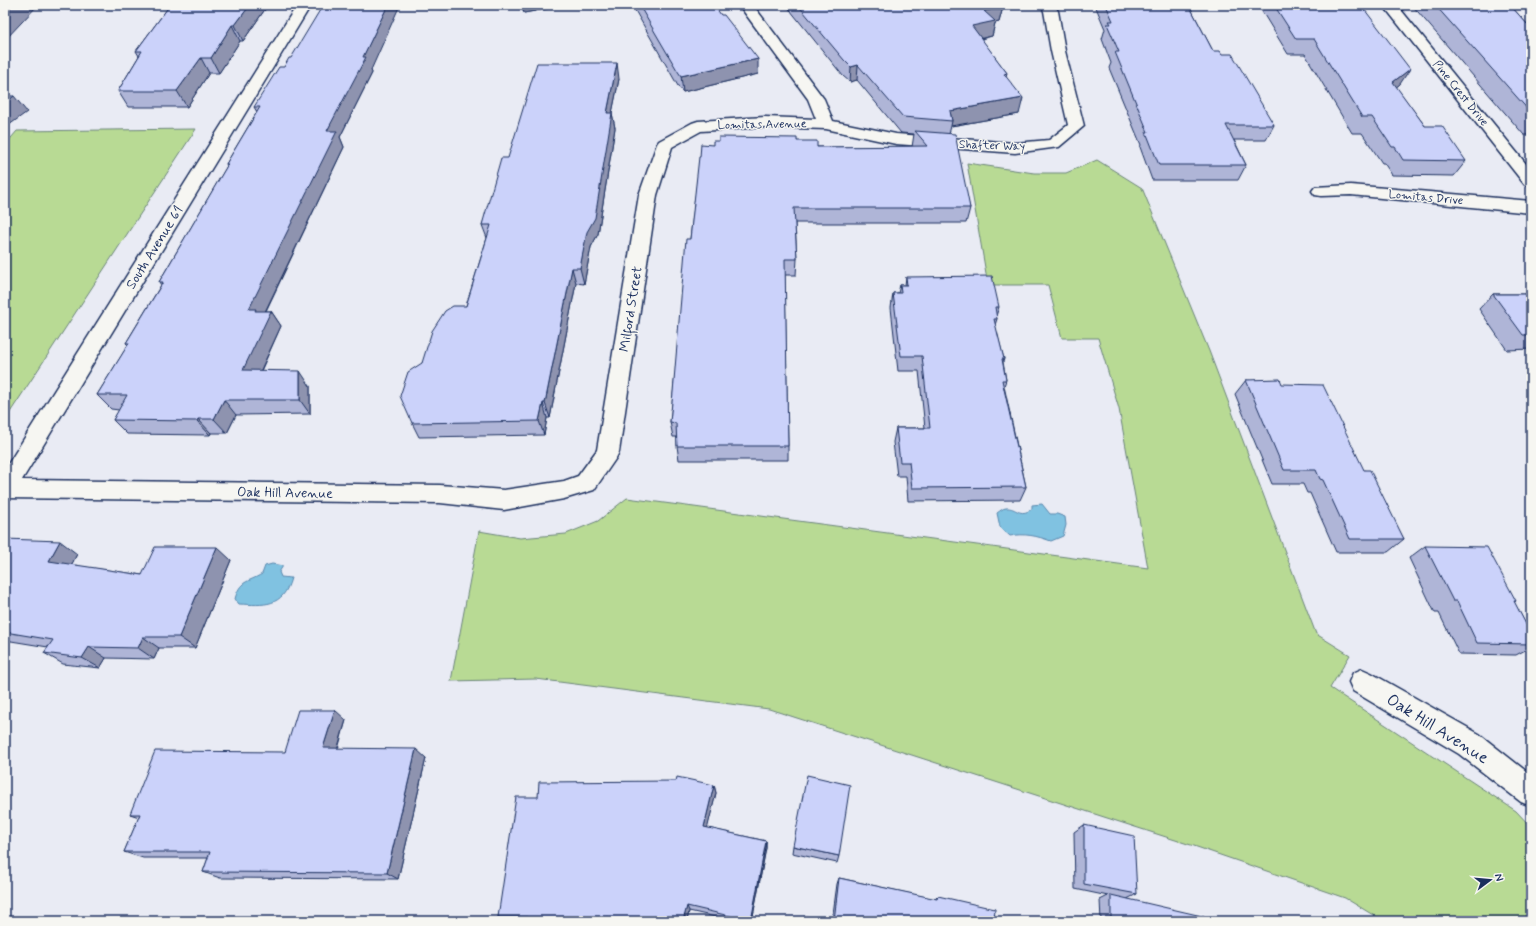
<svg xmlns="http://www.w3.org/2000/svg" width="1536" height="926" viewBox="0 0 1536 926" font-family="Mynerve,sans-serif">
<rect width="100%" height="100%" fill="#e9ebf4"/>
<filter id="ink" filterUnits="userSpaceOnUse"><feTurbulence type="fractalNoise" baseFrequency=".025" numOctaves="2"/><feDisplacementMap in="SourceGraphic" scale="8" xChannelSelector="R" yChannelSelector="G"/><feConvolveMatrix kernelMatrix="1 2 1 2 8 2 1 2 1" color-interpolation-filters="sRGB"/></filter>
<g filter="url(#ink)">
<path fill="#b8da94" stroke="#6a8479" d="M 196,129 L 5,420 L 5,145 L 17,131 Z
M 1097,160 L 1142,188 L 1209,351 L 1316,634 L 1350,655 L 1330,688 L 1516,811 L 1531,827 L 1531,921 L 1383,921 L 1345,898 L 1194,846 L 769,709 L 536,679 L 451,681 L 479,531 L 520,538 L 566,534 L 598,521 L 627,498 L 1148,568 L 1119,409 L 1098,338 L 1062,338 L 1048,285 L 988,285 L 967,163 L 1034,173 L 1066,173 Z"/>
<path fill="#80c2e1" stroke="#5887ad" d="M 1042,504 L 1050,514 L 1057,514 L 1065,517 L 1066,525 L 1063,536 L 1051,541 C 1037,536 1025,533 1010,536 L 1000,527 L 997,513 C 1000,511 1003,508 1006,508 C 1017,507 1019,518 1032,509 L 1032,505 Z
M 272,564 L 283,566 L 279,572 L 281,577 L 291,578 C 283,608 264,605 239,604 L 235,599 C 240,580 247,583 262,574 L 265,566 Z"/>
<g fill="none" stroke-linecap="round" stroke-linejoin="round">
<defs>
<path id="minor" d="M 297,5 L 311,5 L 22,480 L 440,485 L 504,490 L 564,481 L 578,476 L 597,450 L 639,195 L 657,144 L 659,141 L 692,123 L 698,121 L 765,117 L 816,119 L 808,99 L 739,5 L 753,5 L 824,99 L 833,121 L 896,134 L 1015,143 L 1049,140 L 1068,125 L 1051,51 L 1044,11 L 1040,5 L 1054,5 L 1058,11 L 1065,51 L 1084,126 L 1059,147 L 1015,153 L 896,144 L 826,129 L 765,127 L 701,131 L 672,147 L 657,195 L 619,452 L 616,458 L 594,490 L 564,499 L 504,510 L 440,503 L 5,498 L 5,469 Z
M 1383,5 L 1397,5 L 1531,170 L 1531,186 L 1525,185 Z
M 1351,185 L 1531,201 L 1531,213 L 1351,195 L 1321,196 L 1315,195 L 1312,191 L 1315,187 Z
M 1362,669 L 1371,673 L 1479,734 L 1531,775 L 1531,806 L 1521,802 L 1459,754 L 1353,691 L 1349,682 L 1353,673 Z"/>
</defs>
<use href="#minor" stroke="#1b2f5e" stroke-width="3"/>
<use href="#minor" fill="#f6f6f2" fill-rule="evenodd"/>
</g>
<path fill="#afb5d7" stroke="#1b2f5e" d="M 170,5 L 268,5 L 243,41 L 240,41 L 219,73 L 209,73 L 187,107 L 128,107 L 118,91 L 139,56 L 136,51 Z
M 520,5 L 567,5 L 524,13 Z
M 632,5 L 714,5 L 758,74 L 683,92 L 678,86 Z
M 786,5 L 1001,5 L 1003,7 L 999,22 L 995,23 L 992,36 L 981,39 L 1007,73 L 1006,76 L 1019,114 L 951,126 L 949,134 L 970,208 L 966,223 L 795,223 L 797,259 L 796,275 L 785,275 L 788,446 L 788,460 L 679,460 L 677,446 L 677,437 L 673,437 L 670,422 L 690,239 L 700,157 L 713,145 L 797,141 L 817,147 L 912,147 L 914,134 L 901,133 L 857,80 L 850,82 L 843,76 Z
M 1095,5 L 1189,5 L 1213,51 L 1222,54 L 1274,125 L 1266,140 L 1234,140 L 1246,165 L 1238,180 L 1152,180 L 1140,147 L 1141,145 L 1109,68 L 1111,63 L 1102,39 L 1105,29 Z
M 1258,5 L 1361,5 L 1400,84 L 1396,87 L 1425,126 L 1466,161 L 1454,176 L 1392,175 L 1384,163 L 1382,163 L 1362,133 L 1352,133 L 1305,54 L 1288,54 Z
M 1412,5 L 1510,5 L 1528,25 L 1531,25 L 1531,135 L 1524,135 Z
M 371,70 L 372,73 L 340,137 L 344,147 L 266,311 L 271,311 L 281,326 L 261,371 L 310,386 L 310,414 L 236,415 L 227,433 L 211,433 L 210,435 L 127,434 L 113,420 L 119,410 L 111,409 L 97,395 L 128,345 L 126,343 L 161,285 L 159,282 L 227,166 L 226,164 L 257,112 L 254,107 Z
M 619,79 L 612,113 L 615,128 L 598,234 L 591,247 L 584,284 L 576,283 L 550,418 L 547,418 L 544,435 L 419,437 L 412,423 L 422,363 L 466,306 L 487,238 L 482,225 L 508,158 Z
M 906,277 L 999,307 L 996,316 L 997,319 L 995,325 L 1004,359 L 1003,362 L 1006,380 L 1004,386 L 1026,487 L 1020,500 L 908,501 L 906,476 L 897,476 L 893,442 L 896,428 L 925,428 L 919,371 L 898,371 L 891,308 L 893,293 L 898,293 L 900,285 L 905,285 Z
M 1493,294 L 1531,294 L 1531,349 L 1507,350 L 1479,309 Z
M 1246,380 L 1282,384 L 1364,470 L 1404,539 L 1388,552 L 1336,552 L 1310,493 L 1307,493 L 1303,484 L 1272,484 L 1235,394 Z
M 5,539 L 77,554 L 71,565 L 142,575 L 231,560 L 195,648 L 159,648 L 154,659 L 106,658 L 100,668 L 63,664 L 44,653 L 48,647 L 5,640 Z
M 1425,546 L 1516,601 L 1514,602 L 1531,634 L 1531,647 L 1516,655 L 1459,654 L 1439,613 L 1435,613 L 1409,558 Z
M 346,720 L 338,749 L 426,758 L 398,879 L 220,878 L 203,872 L 208,858 L 143,858 L 124,852 L 139,817 L 130,814 L 285,752 Z
M 714,785 L 716,793 L 707,828 L 766,841 L 766,848 L 752,921 L 733,921 L 689,911 L 687,921 L 505,921 L 498,917 L 538,797 Z
M 1084,825 L 1137,894 L 1127,899 L 1207,921 L 1101,921 L 1100,900 L 1108,896 L 1075,889 L 1074,832 Z
M 793,846 L 839,856 L 837,863 L 792,853 Z
M 839,878 L 935,899 L 938,896 L 994,921 L 832,921 L 837,884 Z"/>
<path fill="#8e93af" stroke="#1b2f5e" d="M 13,5 L 38,5 L 5,40 L 5,13 Z
M 250,5 L 268,5 L 243,41 L 235,25 Z
M 388,5 L 400,5 L 371,70 L 372,73 L 340,137 L 344,147 L 262,318 L 271,311 L 281,326 L 254,385 L 243,370 L 249,309 L 327,131 Z
M 522,5 L 567,5 L 524,13 Z
M 1003,7 L 999,22 L 995,23 L 992,36 L 969,41 L 972,26 L 984,11 Z
M 232,25 L 240,41 L 219,73 L 211,58 Z
M 201,58 L 209,73 L 187,107 L 177,91 Z
M 758,59 L 758,74 L 683,92 L 681,76 Z
M 617,63 L 619,79 L 612,113 L 615,128 L 598,234 L 591,247 L 584,284 L 580,268 L 607,113 Z
M 858,65 L 857,80 L 850,82 L 851,67 Z
M 1410,69 L 1400,84 L 1383,98 L 1393,82 Z
M 14,96 L 27,112 L 5,128 L 5,103 Z
M 1023,98 L 1019,114 L 951,126 L 952,121 L 950,111 Z
M 572,268 L 576,283 L 550,418 L 545,403 Z
M 300,371 L 310,386 L 310,414 L 300,400 Z
M 224,400 L 236,415 L 227,433 L 214,419 Z
M 543,403 L 547,418 L 544,435 L 539,421 Z
M 198,419 L 211,433 L 210,435 L 197,421 Z
M 60,541 L 77,554 L 67,574 L 49,561 Z
M 217,547 L 231,560 L 195,648 L 179,637 Z
M 143,637 L 159,648 L 154,659 L 138,648 Z
M 89,647 L 106,658 L 100,668 L 82,658 Z
M 335,710 L 346,720 L 335,757 L 323,748 Z
M 416,749 L 426,758 L 398,879 L 387,873 Z
M 714,785 L 716,793 L 706,834 L 704,827 Z
M 766,841 L 766,848 L 752,921 L 751,921 Z
M 687,906 L 689,911 L 687,921 L 683,921 Z
M 606,917 L 610,921 L 605,921 Z"/>
<path fill="#cbd2fa" stroke="#1b2f5e" d="M 5,5 L 13,5 L 5,13 Z
M 170,5 L 250,5 L 235,25 L 232,25 L 211,58 L 201,58 L 177,91 L 118,91 L 142,51 L 136,51 Z
M 323,5 L 388,5 L 363,57 L 366,57 L 327,131 L 337,131 L 249,309 L 256,309 L 255,311 L 271,311 L 243,370 L 300,371 L 300,400 L 224,400 L 214,419 L 198,419 L 197,421 L 113,420 L 127,395 L 97,395 L 129,343 L 126,343 L 163,282 L 159,282 L 228,164 L 226,164 L 260,107 L 254,107 L 279,67 L 284,67 L 289,58 L 291,58 Z
M 639,5 L 714,5 L 721,15 L 724,15 L 758,59 L 681,76 L 677,70 Z
M 798,5 L 1001,5 L 1003,7 L 984,11 L 995,21 L 972,26 L 1007,73 L 1004,74 L 1023,98 L 950,111 L 952,121 L 903,117 L 858,65 L 851,67 L 844,60 Z
M 1106,5 L 1189,5 L 1213,51 L 1220,51 L 1222,54 L 1232,54 L 1274,125 L 1226,125 L 1246,165 L 1159,165 L 1146,132 L 1148,132 L 1115,52 L 1119,52 L 1107,24 L 1111,24 L 1109,21 L 1113,21 Z
M 1274,5 L 1361,5 L 1410,69 L 1393,82 L 1425,126 L 1442,126 L 1466,161 L 1403,160 L 1395,147 L 1392,147 L 1372,117 L 1362,117 L 1314,39 L 1296,39 Z
M 1435,5 L 1510,5 L 1528,25 L 1531,25 L 1531,113 Z
M 537,63 L 617,63 L 607,113 L 612,113 L 595,218 L 587,232 L 580,268 L 572,268 L 545,403 L 543,403 L 539,421 L 412,423 L 400,396 L 408,372 L 422,363 L 432,331 L 445,311 L 453,306 L 466,306 L 491,225 L 482,225 L 501,158 L 508,158 Z
M 5,96 L 14,96 L 5,103 Z
M 915,131 L 955,134 L 970,208 L 794,208 L 797,259 L 785,259 L 788,446 L 677,446 L 676,423 L 670,422 L 673,392 L 686,239 L 690,239 L 699,157 L 700,157 L 701,144 L 713,145 L 713,141 L 719,141 L 719,137 L 797,138 L 797,141 L 817,141 L 817,147 L 928,146 Z
M 992,276 L 999,307 L 995,307 L 997,319 L 994,319 L 1004,359 L 1002,359 L 1006,380 L 1002,380 L 1026,487 L 912,488 L 909,462 L 900,462 L 896,428 L 930,428 L 922,356 L 901,356 L 893,293 L 901,293 L 900,285 L 907,285 L 906,277 Z
M 1493,294 L 1531,294 L 1531,335 L 1523,335 Z
M 1280,379 L 1282,384 L 1323,385 L 1364,470 L 1370,470 L 1404,539 L 1350,539 L 1323,480 L 1320,479 L 1316,470 L 1284,470 L 1246,380 Z
M 5,539 L 60,541 L 49,561 L 142,575 L 155,547 L 217,547 L 179,637 L 143,637 L 138,648 L 89,647 L 82,658 L 44,653 L 53,640 L 5,632 Z
M 1425,546 L 1487,547 L 1516,601 L 1514,601 L 1531,634 L 1531,644 L 1477,643 L 1457,601 L 1453,601 Z
M 298,710 L 335,710 L 323,748 L 416,749 L 387,873 L 203,872 L 210,852 L 124,852 L 140,814 L 130,814 L 155,751 L 285,752 Z
M 807,775 L 850,785 L 839,856 L 793,846 Z
M 677,777 L 714,785 L 704,827 L 766,841 L 751,921 L 687,906 L 683,921 L 621,921 L 606,917 L 605,921 L 528,921 L 528,917 L 498,917 L 516,797 L 538,797 L 539,782 L 676,781 Z
M 1084,825 L 1134,836 L 1137,894 L 1084,884 Z
M 839,878 L 937,899 L 938,896 L 995,909 L 994,921 L 834,921 Z
M 1111,895 L 1206,917 L 1207,921 L 1111,921 Z
M 805,916 L 830,921 L 804,921 Z"/>
</g>
<g text-anchor="middle" stroke-width="3" stroke-linejoin="round" paint-order="stroke">
<g font-size="12" fill="#1b2f5e" stroke="#f6f6f2">
<text transform="translate(1461 93) rotate(51)" y="4">Pine Crest Drive</text>
<text transform="translate(762 124) rotate(-1)" y="4">Lomitas Avenue</text>
<text transform="translate(992 145) rotate(2)" y="4">Shafter Way</text>
<text transform="translate(1426 197) rotate(5)" y="4">Lomitas Drive</text>
</g>
<g font-size="14" fill="#1b2f5e" stroke="#f6f6f2">
<text transform="translate(154 247) rotate(-58)" y="5">South Avenue 61</text>
<text transform="translate(630 309) rotate(-81)" y="5">Milford Street</text>
<text transform="translate(285 492) rotate(1)" y="5">Oak Hill Avenue</text>
</g>
<g font-size="17" fill="#1b2f5e" stroke="#f6f6f2">
<text transform="translate(1438 728) rotate(32)" y="6">Oak Hill Avenue</text>
</g>
</g>
<rect width="1536" height="926" fill="none" stroke="#f6f6f2" stroke-width="20"/>
<rect x="10" y="10" width="1516" height="906" fill="none" stroke="#1b2f5e" stroke-width="1.5" filter="url(#ink)"/>
<g transform="translate(1490 880) rotate(74)" stroke="#f6f6f2" stroke-width="3" paint-order="stroke">
<path d="M0-3L7 15L0 10L-7 15Z" fill="#1b2f5e"/>
<text y="-6" font-size="11" font-weight="bold" text-anchor="middle" fill="#1b2f5e">N</text>
</g>
</svg>
